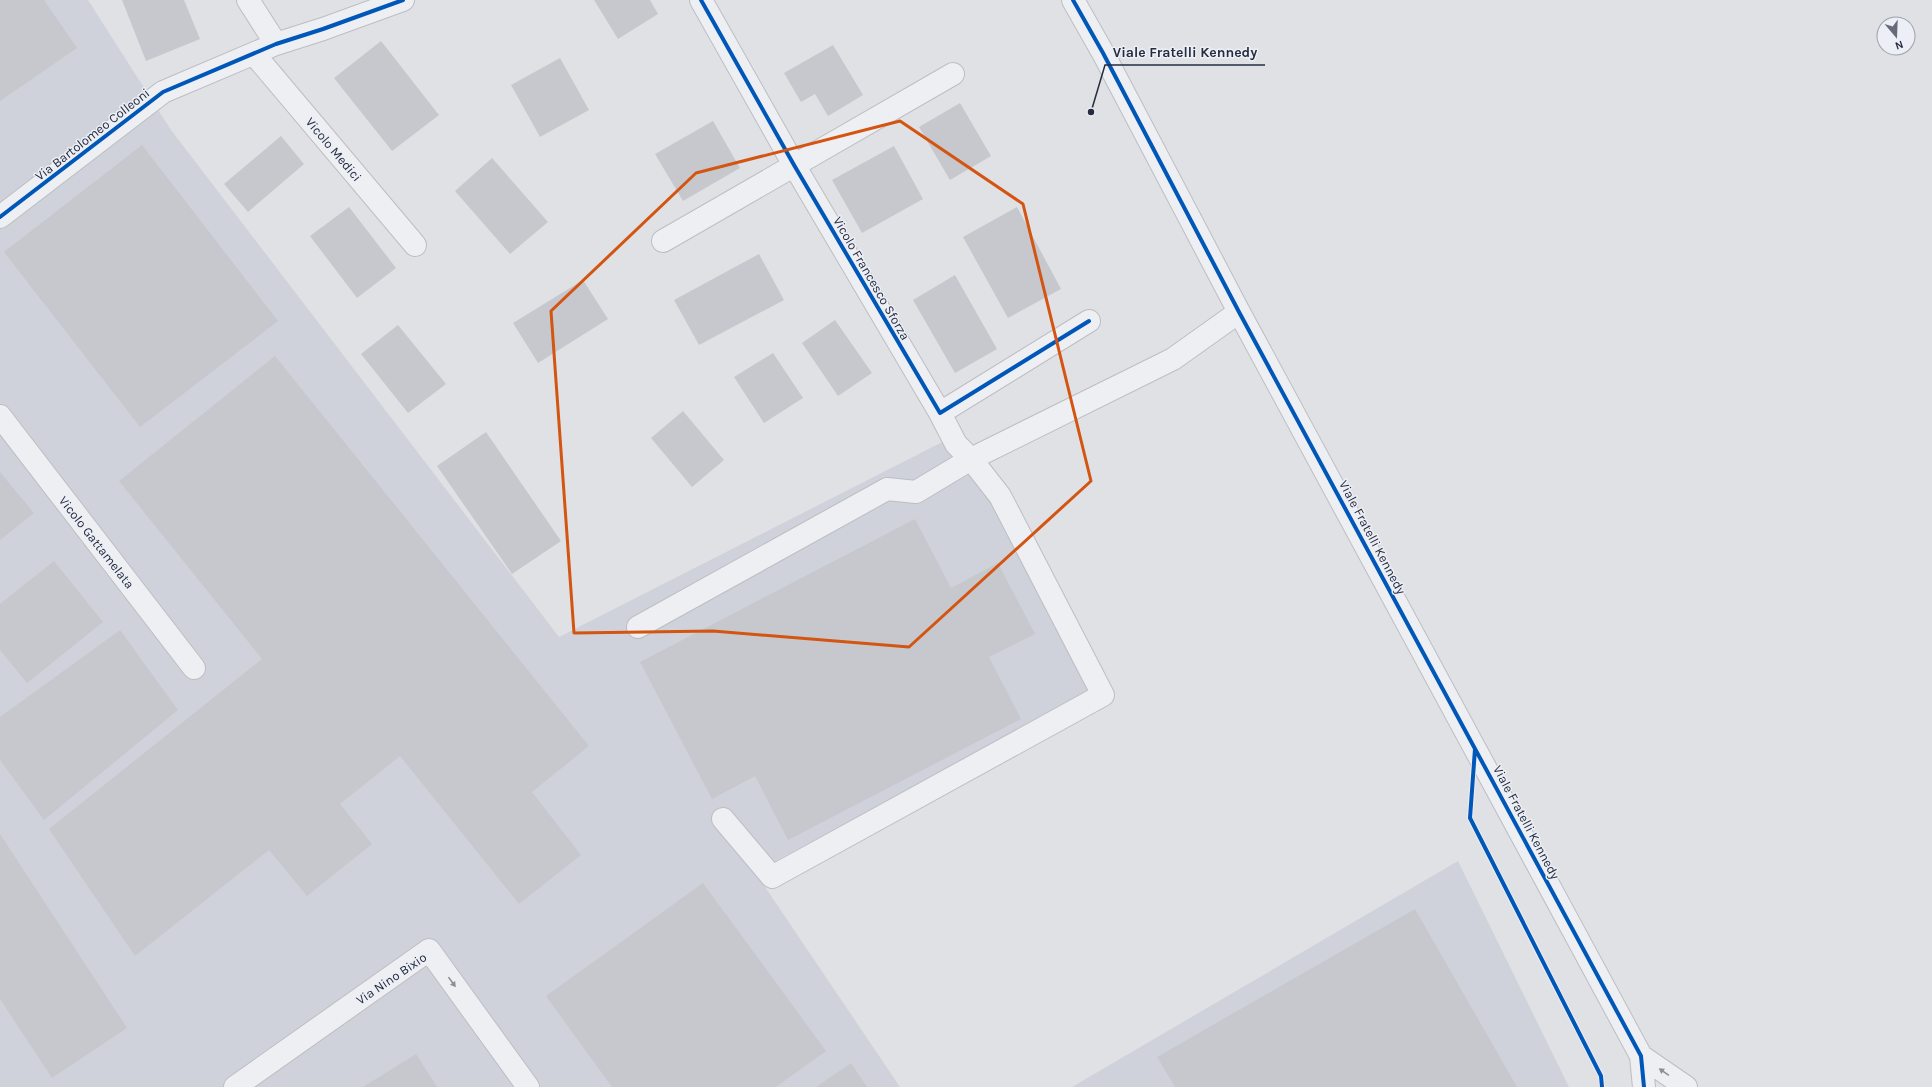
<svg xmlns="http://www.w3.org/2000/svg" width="1932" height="1087" viewBox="0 0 1932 1087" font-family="Karla,sans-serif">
<rect width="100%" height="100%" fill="#dfe1e5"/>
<path fill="#cfd2db" d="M 0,0 L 88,0 L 171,130 L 559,637 L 960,433 L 1095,689 L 755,872 L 900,1087 L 0,1087 Z
M 1458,861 L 1569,1087 L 1072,1087 Z"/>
<path fill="#c6c8cd" d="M 0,0 L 44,0 L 77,48 L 0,101 Z
M 122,0 L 184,0 L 200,39 L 146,61 Z
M 594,0 L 650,0 L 658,14 L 618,39 Z
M 381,41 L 439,115 L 392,151 L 334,78 Z
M 833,45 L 863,95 L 828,116 L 815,94 L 801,102 L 784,73 Z
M 560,58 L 589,110 L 540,137 L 511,85 Z
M 960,103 L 991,156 L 950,180 L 919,127 Z
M 713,121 L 740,168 L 683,201 L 655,154 Z
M 281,136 L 304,164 L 248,212 L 224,184 Z
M 142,145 L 278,321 L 140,427 L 4,252 Z
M 894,146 L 923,199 L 862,233 L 832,180 Z
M 492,158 L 548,222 L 510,254 L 455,191 Z
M 349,207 L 396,268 L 357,298 L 310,236 Z
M 1017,207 L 1061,289 L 1008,318 L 963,237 Z
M 759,254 L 784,300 L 699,345 L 674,300 Z
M 955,275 L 997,349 L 955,373 L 913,300 Z
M 583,280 L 608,319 L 538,363 L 513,323 Z
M 835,320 L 872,373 L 838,396 L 802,343 Z
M 398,325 L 446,384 L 408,413 L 361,354 Z
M 773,353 L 803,398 L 764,423 L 734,377 Z
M 275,356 L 589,746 L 532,792 L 581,855 L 519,904 L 400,756 L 340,804 L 372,844 L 307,896 L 269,850 L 135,956 L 49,829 L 262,659 L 119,481 Z
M 683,411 L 724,460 L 692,487 L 651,438 Z
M 486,432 L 561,541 L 512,574 L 437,466 Z
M 0,472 L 34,513 L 0,540 Z
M 915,519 L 951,588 L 998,563 L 1035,634 L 989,657 L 1021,719 L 788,840 L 755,776 L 712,799 L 640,662 Z
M 54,561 L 103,622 L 27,683 L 0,650 L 0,604 Z
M 120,630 L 178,710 L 44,820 L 0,760 L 0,717 Z
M 0,834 L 127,1028 L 52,1078 L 0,999 Z
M 703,883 L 826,1051 L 776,1087 L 612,1087 L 546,996 Z
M 1415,909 L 1517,1087 L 1175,1087 L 1157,1057 Z
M 416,1054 L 437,1087 L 363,1087 Z
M 851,1063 L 867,1087 L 816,1087 Z"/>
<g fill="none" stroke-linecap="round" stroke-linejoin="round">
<defs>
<path id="minor" d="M 248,0 L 276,44
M 701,0 L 794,165 L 940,413 L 1089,321
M 1073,0 L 1103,53 L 1239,312 L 1641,1056 L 1644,1087
M 254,54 L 415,245
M 0,217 L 163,92 L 276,44 L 323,29 L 403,0
M 663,241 L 953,74
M 0,416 L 194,668
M 638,627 L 887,489 L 916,492 L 971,459 L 1173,359 L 1239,312
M 723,819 L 772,877 L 1103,695 L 1000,496 L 971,459 L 956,444 L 940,413
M 1641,1056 L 1686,1087
M 235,1087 L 429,950 L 528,1087"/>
</defs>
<use href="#minor" stroke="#bcbec3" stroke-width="24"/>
<use href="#minor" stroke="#eeeff2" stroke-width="22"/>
<defs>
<path id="cycleway" d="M 701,0 L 794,165 L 940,413 L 1089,321
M 1073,0 L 1103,53 L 1239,312 L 1641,1056 L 1644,1087
M 0,217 L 163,92 L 276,44 L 323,29 L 403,0
M 1475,749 L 1470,818 L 1601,1076 L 1602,1087"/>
</defs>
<use href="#cycleway" stroke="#eceff5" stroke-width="6"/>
<use href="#cycleway" stroke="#0057b8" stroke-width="4"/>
</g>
<defs><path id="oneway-solid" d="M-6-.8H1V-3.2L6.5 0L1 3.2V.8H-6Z"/></defs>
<g fill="#8a8e98">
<use href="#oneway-solid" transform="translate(452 982) rotate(54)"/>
<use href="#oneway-solid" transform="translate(1664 1072) rotate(-145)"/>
</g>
<path fill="none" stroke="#d45411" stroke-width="3" stroke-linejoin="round" d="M 900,121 L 1023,204 L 1091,481 L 909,647 L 713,631 L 574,633 L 551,311 L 696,173 Z"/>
<g text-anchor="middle" stroke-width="3" stroke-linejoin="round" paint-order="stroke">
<g font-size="13" fill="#252c3f" stroke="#eceff5">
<text transform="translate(92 134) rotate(-38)" y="5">Via Bartolomeo Colleoni</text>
<text transform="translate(334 149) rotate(50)" y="5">Vicolo Medici</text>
<text transform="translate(872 278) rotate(60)" y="5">Vicolo Francesco Sforza</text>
<text transform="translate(1373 537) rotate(62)" y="5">Viale Fratelli Kennedy</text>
<text transform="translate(97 542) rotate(52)" y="5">Vicolo Gattamelata</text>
<text transform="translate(1527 822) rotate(62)" y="5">Viale Fratelli Kennedy</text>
<text transform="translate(391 978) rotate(-34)" y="5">Via Nino Bixio</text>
</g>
</g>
<path fill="none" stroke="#252c3f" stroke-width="1.5" d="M1091 112L1105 65H1265"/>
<circle fill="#252c3f" stroke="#eceff5" stroke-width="1.5" cx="1091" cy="112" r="4"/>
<g font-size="14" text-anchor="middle" font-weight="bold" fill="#252c3f" stroke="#eceff5" stroke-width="3" stroke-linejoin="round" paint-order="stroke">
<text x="1185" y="57">Viale Fratelli Kennedy</text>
</g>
<g transform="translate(1896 36) rotate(161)"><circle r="19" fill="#eceff5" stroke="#9ca1ac"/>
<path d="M0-3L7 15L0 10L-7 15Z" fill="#666b79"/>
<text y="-6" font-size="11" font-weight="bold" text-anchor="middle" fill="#252c3f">N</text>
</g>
</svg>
